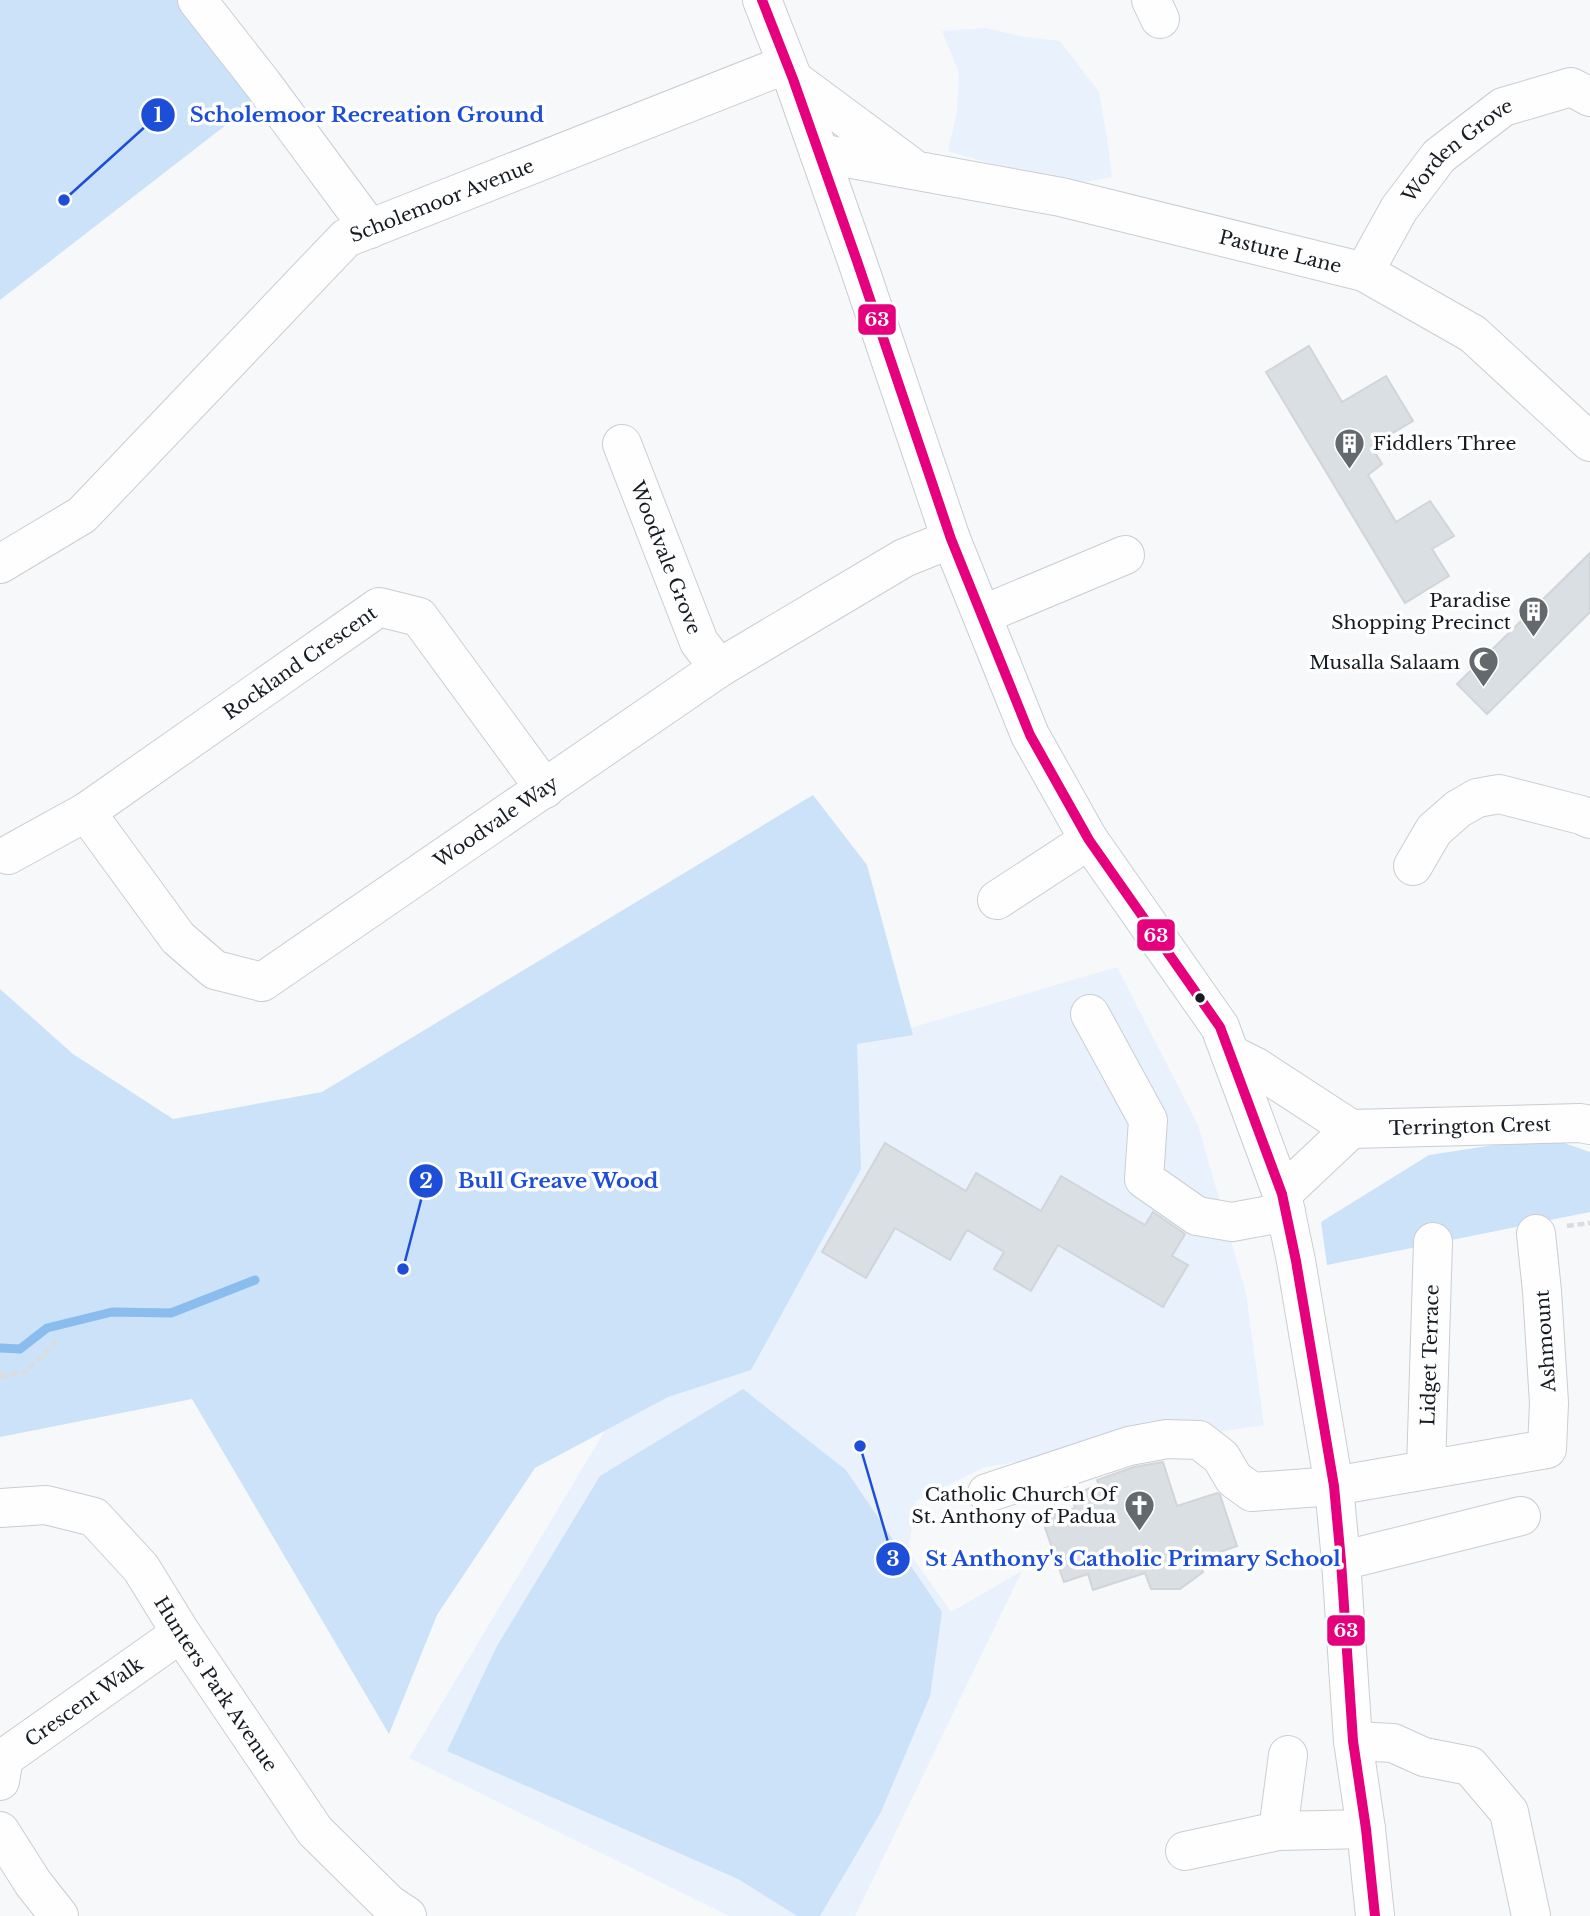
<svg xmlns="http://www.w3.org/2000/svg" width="1590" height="1916" viewBox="0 0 1590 1916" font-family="'Libre Baskerville',serif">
<rect width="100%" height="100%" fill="#f6f8fa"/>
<path fill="#e9f2fc" d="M 985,28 L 1024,37 L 1060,41 L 1099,92 L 1107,138 L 1112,177 L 1084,182 L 992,164 L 948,151 L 957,112 L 959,73 L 942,31 Z
M 1117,967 L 1198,1125 L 1246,1293 L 1264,1425 L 985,1467 L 916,1501 L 908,1551 L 951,1612 L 1022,1571 L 855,1916 L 729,1916 L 409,1758 L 628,1392 L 846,1047 Z"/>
<path fill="#cbe2f9" d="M 0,0 L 181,0 L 257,101 L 0,300 Z
M 813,795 L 867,865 L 913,1035 L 857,1044 L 861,1169 L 751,1370 L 668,1397 L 535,1468 L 437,1615 L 389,1734 L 192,1399 L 0,1437 L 0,989 L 73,1054 L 173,1119 L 322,1092 Z
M 1547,1137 L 1590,1152 L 1590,1212 L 1327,1265 L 1321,1222 L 1429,1155 Z
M 743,1389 L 846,1470 L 942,1612 L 930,1696 L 881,1812 L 820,1916 L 797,1916 L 738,1879 L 447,1751 L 497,1646 L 600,1476 Z"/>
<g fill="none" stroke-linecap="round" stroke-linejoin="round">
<path stroke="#8abded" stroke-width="9" d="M 0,1348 L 20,1349 L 47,1328 L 112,1312 L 171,1313 L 255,1280"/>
</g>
<path fill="#dadfe4" stroke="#d1d5da" stroke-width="2" d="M 1309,346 L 1342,402 L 1386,376 L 1413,421 L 1371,446 L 1382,464 L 1368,475 L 1396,522 L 1430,501 L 1454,536 L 1432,549 L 1449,576 L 1405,603 L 1266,372 Z
M 1590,553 L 1590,612 L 1487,714 L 1457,684 Z
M 885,1143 L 966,1191 L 976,1173 L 1041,1211 L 1061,1176 L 1145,1225 L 1153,1212 L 1185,1234 L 1172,1256 L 1188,1265 L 1163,1307 L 1058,1245 L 1031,1291 L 994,1269 L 1004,1252 L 967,1230 L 950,1260 L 895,1228 L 866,1278 L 822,1252 Z
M 1163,1462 L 1177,1506 L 1217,1493 L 1220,1495 L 1237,1546 L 1199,1559 L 1203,1572 L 1180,1589 L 1151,1589 L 1145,1573 L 1093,1590 L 1088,1574 L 1064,1582 L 1042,1519 L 1075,1508 L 1071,1495 L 1099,1485 L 1097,1480 L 1134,1467 Z"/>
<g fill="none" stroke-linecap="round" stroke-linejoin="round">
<defs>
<g id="minor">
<path d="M 197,0 L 262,83 L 370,229"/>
<path d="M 762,0 L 793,79 L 857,261 L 951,539 L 1030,735 L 1089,840 L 1220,1027 L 1282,1194 L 1296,1261 L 1334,1486 L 1341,1561 L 1353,1741 L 1366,1829 L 1375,1916"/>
<path d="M 1151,0 L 1160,19"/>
<path d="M 793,79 L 909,165"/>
<path id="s1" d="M 819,153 L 1061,197 L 1364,272 L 1473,334 L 1590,442"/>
<path id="s2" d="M 1364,272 L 1399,209 L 1439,156 L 1503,107 L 1571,87 L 1590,97"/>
<path id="s3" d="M 622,444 L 699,642 L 719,668"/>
<path id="s4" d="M 0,564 L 82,515 L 346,238 L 787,64"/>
<path d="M 982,615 L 1125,555"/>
<path id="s5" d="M 86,812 L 178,938 L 215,970 L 262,982 L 719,668 L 904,558 L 951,539"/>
<path id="s6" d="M 8,855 L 86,812 L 379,607 L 419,617 L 545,789"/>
<path d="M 1413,866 L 1434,830 L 1458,809 L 1477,798 L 1499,794 L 1581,815 L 1590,819"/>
<path d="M 997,900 L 1089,840"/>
<path d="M 1090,1014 L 1148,1120 L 1144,1179 L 1197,1216 L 1232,1222 L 1286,1212"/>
<path d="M 1230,1054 L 1256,1067 L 1351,1129 L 1282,1194"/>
<path id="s7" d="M 1351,1129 L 1580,1123 L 1590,1125"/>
<path id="s8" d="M 1426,1469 L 1433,1242"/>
<path d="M 987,1493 L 1129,1446 L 1167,1439 L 1199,1440 L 1221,1457 L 1234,1479 L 1252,1492 L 1334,1486 L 1547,1449 L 1549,1403 L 1542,1291 L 1536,1234"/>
<path id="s9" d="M 0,1508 L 46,1505 L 94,1517 L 141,1568 L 181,1633 L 315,1831 L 389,1904 L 407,1916"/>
<path d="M 1341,1561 L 1521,1516"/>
<path d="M 1353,1741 L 1393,1743 L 1424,1757 L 1470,1766 L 1509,1812 L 1531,1916"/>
<path id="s10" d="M 0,1781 L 4,1758 L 181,1633"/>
<path d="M 0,1831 L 33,1883 L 59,1916"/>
<path d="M 1278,1831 L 1288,1755"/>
<path d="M 1185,1851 L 1278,1831 L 1366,1829"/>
</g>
</defs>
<use href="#minor" stroke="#c9ced3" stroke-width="40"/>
<path stroke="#dbdcdd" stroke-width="4.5" stroke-dasharray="7 3.5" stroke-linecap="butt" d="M 1567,1226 L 1590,1223
M 0,1376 L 26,1372 L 57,1341"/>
<use href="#minor" stroke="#fefefe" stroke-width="38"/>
<defs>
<path id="bus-1" d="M 762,0 L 793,79 L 857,261 L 951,539 L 1030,735 L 1089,840 L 1220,1027 L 1282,1194 L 1296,1261 L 1334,1486 L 1341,1561 L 1353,1741 L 1366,1829 L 1375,1916"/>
</defs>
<use href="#bus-1" stroke="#fff" stroke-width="16"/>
<use href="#bus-1" stroke="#e5007d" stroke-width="10"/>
</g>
<defs>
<symbol id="building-pin" viewBox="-11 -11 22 30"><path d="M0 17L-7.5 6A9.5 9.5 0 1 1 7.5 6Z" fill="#64696e" stroke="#fff"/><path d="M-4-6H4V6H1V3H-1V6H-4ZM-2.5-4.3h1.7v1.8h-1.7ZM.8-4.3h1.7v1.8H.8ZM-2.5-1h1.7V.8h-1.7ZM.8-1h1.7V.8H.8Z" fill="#fff"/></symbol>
<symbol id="mosque-pin" viewBox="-11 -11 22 30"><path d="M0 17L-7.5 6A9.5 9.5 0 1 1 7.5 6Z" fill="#64696e" stroke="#fff"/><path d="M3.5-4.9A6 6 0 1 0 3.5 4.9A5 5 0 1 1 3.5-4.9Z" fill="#fff"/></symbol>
<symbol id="church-pin" viewBox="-11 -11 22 30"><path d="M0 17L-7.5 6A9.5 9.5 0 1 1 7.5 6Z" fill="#64696e" stroke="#fff"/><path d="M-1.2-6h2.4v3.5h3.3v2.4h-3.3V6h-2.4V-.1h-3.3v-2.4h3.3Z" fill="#fff"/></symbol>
</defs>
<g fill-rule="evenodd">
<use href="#building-pin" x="1332" y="426" width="35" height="47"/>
<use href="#building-pin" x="1516" y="594" width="35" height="47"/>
<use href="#mosque-pin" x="1466" y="644" width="35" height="47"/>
<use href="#church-pin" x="1122" y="1488" width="35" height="47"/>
</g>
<circle fill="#151c23" stroke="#fff" stroke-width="2.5" cx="1200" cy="998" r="6"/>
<g text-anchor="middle" stroke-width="7" stroke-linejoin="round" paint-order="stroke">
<g font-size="19" fill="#151c23" stroke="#fff">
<text dy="7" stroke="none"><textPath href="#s2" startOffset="156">Worden Grove</textPath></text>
<text dy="7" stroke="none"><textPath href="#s4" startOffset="581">Scholemoor Avenue</textPath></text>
<text dy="7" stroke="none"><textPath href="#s1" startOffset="472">Pasture Lane</textPath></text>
<text dy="7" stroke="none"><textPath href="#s3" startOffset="122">Woodvale Grove</textPath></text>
<text dy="7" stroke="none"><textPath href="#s6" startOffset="350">Rockland Crescent</textPath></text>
<text dy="7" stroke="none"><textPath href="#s5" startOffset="537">Woodvale Way</textPath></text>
<text dy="7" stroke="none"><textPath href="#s7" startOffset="119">Terrington Crest</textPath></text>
<text transform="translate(1545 1341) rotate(-94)" y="7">Ashmount</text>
<text dy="7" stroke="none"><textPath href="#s8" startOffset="114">Lidget Terrace</textPath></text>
<text dy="7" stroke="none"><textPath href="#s9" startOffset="303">Hunters Park Avenue</textPath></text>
<text dy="7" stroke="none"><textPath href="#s10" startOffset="121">Crescent Walk</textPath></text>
</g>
<g font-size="19" fill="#151c23" stroke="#fff" text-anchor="end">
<text x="1373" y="450" text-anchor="start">Fiddlers Three</text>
<text x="1511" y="607">Paradise<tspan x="1511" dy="22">Shopping Precinct</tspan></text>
<text x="1460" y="669">Musalla Salaam</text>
<text x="1116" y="1501">Catholic Church Of<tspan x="1116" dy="22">St. Anthony of Padua</tspan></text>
</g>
</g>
<path fill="none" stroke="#1d4ed8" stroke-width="2.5" d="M64 200L158 115M403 1269L426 1181M860 1446L893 1559"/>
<g fill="#1d4ed8" stroke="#fff" stroke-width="2.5">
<circle cx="64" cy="200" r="7"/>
<circle cx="403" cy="1269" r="7"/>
<circle cx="860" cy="1446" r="7"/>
<circle cx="158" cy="115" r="18"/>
<circle cx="426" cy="1181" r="18"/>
<circle cx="893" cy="1559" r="18"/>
</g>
<g font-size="21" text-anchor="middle" font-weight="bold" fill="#fff">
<text x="158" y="122">1</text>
<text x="426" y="1188">2</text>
<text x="893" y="1566">3</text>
</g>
<g font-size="21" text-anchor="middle" font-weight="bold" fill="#1d4ed8" stroke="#fff" stroke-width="7" stroke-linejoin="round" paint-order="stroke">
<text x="367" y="122">Scholemoor Recreation Ground</text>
<text x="558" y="1188">Bull Greave Wood</text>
<text x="1133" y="1566">St Anthony's Catholic Primary School</text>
</g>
<g stroke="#fff" stroke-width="2.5">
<rect x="857" y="303" width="40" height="33" rx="7" fill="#e5007d"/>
<rect x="1136" y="918" width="40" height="34" rx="7" fill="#e5007d"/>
<rect x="1326" y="1614" width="40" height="33" rx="7" fill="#e5007d"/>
</g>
<g font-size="19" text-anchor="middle" font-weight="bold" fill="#fff">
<text x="877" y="326">63</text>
<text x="1156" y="942">63</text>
<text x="1346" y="1637">63</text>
</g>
</svg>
